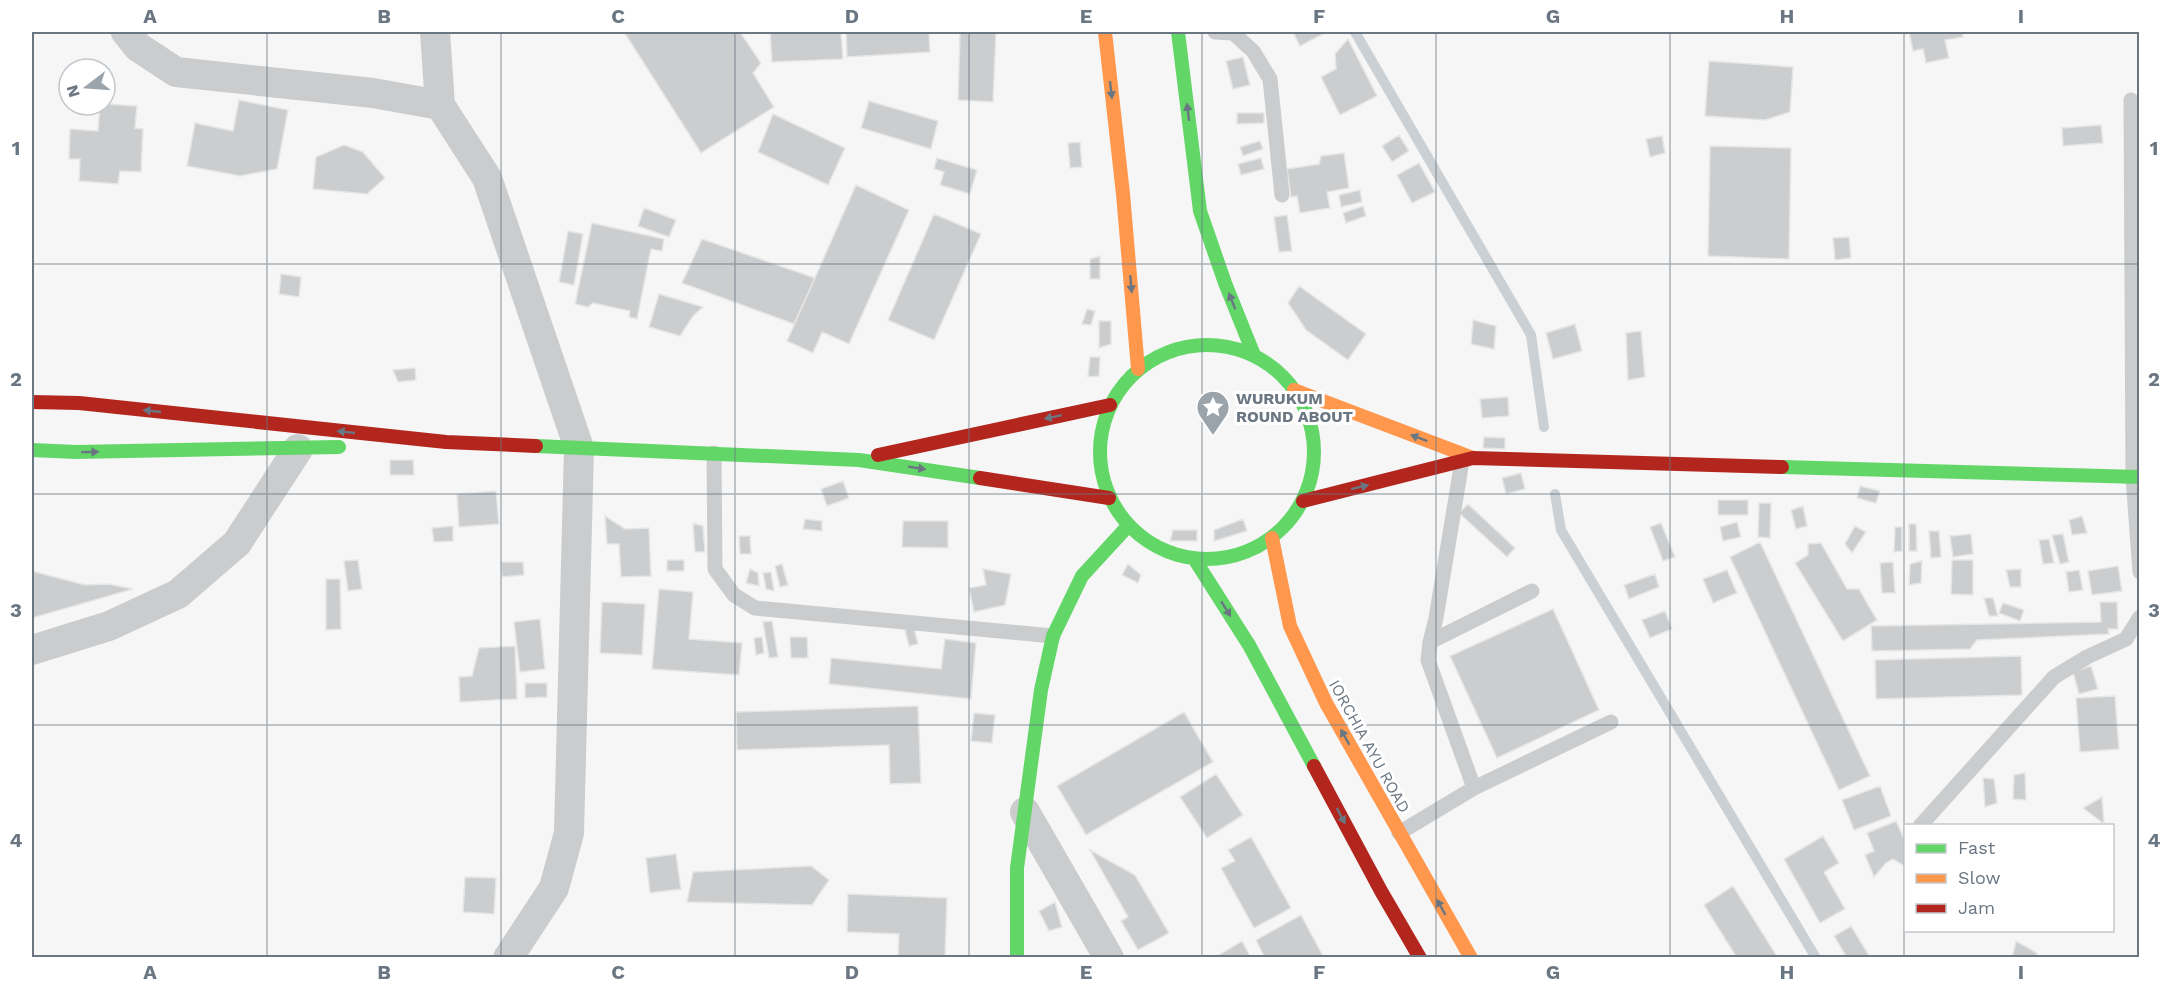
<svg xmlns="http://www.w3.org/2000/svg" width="2171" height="989" viewBox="0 0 2171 989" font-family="'Work Sans',sans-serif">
<rect width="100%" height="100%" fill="#f6f6f6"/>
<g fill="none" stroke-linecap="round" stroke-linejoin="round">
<path stroke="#cbd0d4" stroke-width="10" d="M 1355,32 L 1531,335 L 1544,427
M 1555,494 L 1561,530 L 1816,958"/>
</g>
<path fill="#cccdce" stroke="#e6e6e6" stroke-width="1.5" d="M 624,32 L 740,32 L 761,63 L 753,73 L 774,107 L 701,153 Z
M 770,32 L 841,32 L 843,59 L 772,62 Z
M 846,32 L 929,32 L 930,52 L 847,57 Z
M 960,32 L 996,32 L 993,102 L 958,100 Z
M 1293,32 L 1327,32 L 1300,46 Z
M 1909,32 L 1962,32 L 1963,37 L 1945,40 L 1949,58 L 1926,63 L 1923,49 L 1913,51 Z
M 1348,39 L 1377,96 L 1340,115 L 1321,77 L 1336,69 L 1335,54 Z
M 1243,57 L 1250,85 L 1233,89 L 1226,61 Z
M 1709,61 L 1793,67 L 1790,112 L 1765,120 L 1705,116 Z
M 239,100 L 288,110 L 277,169 L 240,176 L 187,166 L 195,123 L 233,131 Z
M 869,101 L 938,121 L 931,149 L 861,128 Z
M 105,104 L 137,106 L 135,128 L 143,129 L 141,172 L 120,171 L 118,184 L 79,181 L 80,159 L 69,159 L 70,129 L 98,131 L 100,105 Z
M 1237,113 L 1264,113 L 1264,123 L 1237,124 Z
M 773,114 L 845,148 L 828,185 L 758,152 Z
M 2101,125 L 2103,143 L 2063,146 L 2062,128 Z
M 1399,135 L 1409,151 L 1392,162 L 1382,146 Z
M 1662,136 L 1665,153 L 1650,157 L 1646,139 Z
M 1260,141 L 1263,149 L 1243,156 L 1240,147 Z
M 1080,142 L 1082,167 L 1070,168 L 1068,143 Z
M 344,145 L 363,152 L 385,178 L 367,194 L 313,189 L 316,157 Z
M 1710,146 L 1791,148 L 1789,259 L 1708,256 Z
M 1344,153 L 1349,188 L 1327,192 L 1330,208 L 1300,213 L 1297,196 L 1291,197 L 1287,169 L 1319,164 L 1321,156 Z
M 937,158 L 977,170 L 970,194 L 940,185 L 944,172 L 934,169 Z
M 1261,158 L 1264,169 L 1241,175 L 1238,164 Z
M 1419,163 L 1435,192 L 1412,203 L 1397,175 Z
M 856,185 L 909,210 L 849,344 L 822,332 L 813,353 L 787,341 Z
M 1360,190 L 1362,202 L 1341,207 L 1339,195 Z
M 1363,206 L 1366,216 L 1346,223 L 1343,213 Z
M 644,208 L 676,220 L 669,237 L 638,226 Z
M 934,214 L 981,234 L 934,340 L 888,320 Z
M 1287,215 L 1292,251 L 1279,252 L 1274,217 Z
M 592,223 L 664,239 L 662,251 L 651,249 L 637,319 L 629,317 L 630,311 L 593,303 L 588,307 L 575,304 Z
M 568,231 L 583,234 L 574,285 L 559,282 Z
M 1849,237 L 1851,258 L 1835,260 L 1833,238 Z
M 702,239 L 815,278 L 794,324 L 682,283 Z
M 1100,256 L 1100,279 L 1090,279 L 1090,259 Z
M 281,274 L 301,277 L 299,297 L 279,294 Z
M 1299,286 L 1366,334 L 1348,360 L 1306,330 L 1288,303 Z
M 659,294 L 703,307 L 693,316 L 680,336 L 649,327 Z
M 1087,309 L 1095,311 L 1091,325 L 1082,324 Z
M 1473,320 L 1496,326 L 1494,349 L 1471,344 Z
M 1099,321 L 1111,321 L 1111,344 L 1099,348 Z
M 1575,324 L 1582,351 L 1553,359 L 1546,333 Z
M 1641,331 L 1645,377 L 1628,380 L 1626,333 Z
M 1090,357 L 1100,357 L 1099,376 L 1088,377 Z
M 415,368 L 416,380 L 398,382 L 393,370 Z
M 1508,397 L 1509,416 L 1482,418 L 1480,399 Z
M 1484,437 L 1505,438 L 1505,449 L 1483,448 Z
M 390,460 L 413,460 L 414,475 L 390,475 Z
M 1521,473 L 1525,489 L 1506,494 L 1502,478 Z
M 843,481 L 849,498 L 827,506 L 821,489 Z
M 1860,486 L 1880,491 L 1876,503 L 1857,498 Z
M 496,491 L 499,524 L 459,527 L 457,494 Z
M 1718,500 L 1748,500 L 1748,515 L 1718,515 Z
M 1759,503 L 1771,503 L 1770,538 L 1758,537 Z
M 1468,504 L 1515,548 L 1507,557 L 1459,513 Z
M 1803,506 L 1807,526 L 1796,529 L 1791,510 Z
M 605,516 L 625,529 L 649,528 L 651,576 L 621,577 L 619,544 L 607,544 Z
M 2082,516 L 2087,533 L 2072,535 L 2069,520 Z
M 805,519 L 822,521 L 822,531 L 803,529 Z
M 1243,519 L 1247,531 L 1214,541 L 1214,530 Z
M 903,521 L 948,521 L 948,548 L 902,547 Z
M 1737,522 L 1741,537 L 1723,541 L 1720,527 Z
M 693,523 L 703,526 L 705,552 L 695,552 Z
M 1661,523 L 1675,557 L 1663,561 L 1650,527 Z
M 1909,524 L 1916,524 L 1917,551 L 1909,551 Z
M 453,526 L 453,541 L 434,542 L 432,528 Z
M 1855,526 L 1866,532 L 1852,553 L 1845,544 Z
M 1895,527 L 1902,527 L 1902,551 L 1894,552 Z
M 1173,530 L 1197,530 L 1197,541 L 1170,541 Z
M 1929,531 L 1939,531 L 1941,557 L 1931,558 Z
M 1971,534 L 1973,554 L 1953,557 L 1950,536 Z
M 2063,534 L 2069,562 L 2060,564 L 2052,535 Z
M 739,536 L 750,536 L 751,554 L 740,554 Z
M 2049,539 L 2054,563 L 2043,564 L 2039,540 Z
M 1760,542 L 1870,776 L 1839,790 L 1730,557 Z
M 1821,543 L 1847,589 L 1859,589 L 1877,620 L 1843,641 L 1795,563 L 1808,555 L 1808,544 Z
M 358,560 L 362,589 L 348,591 L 344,561 Z
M 667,560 L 684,560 L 684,571 L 667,571 Z
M 1952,560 L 1973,560 L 1973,595 L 1951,594 Z
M 1922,561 L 1921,583 L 1909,585 L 1910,564 Z
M 501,562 L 523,562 L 524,575 L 502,577 Z
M 1893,562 L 1895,593 L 1882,593 L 1880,563 Z
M 782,564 L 788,585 L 780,587 L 775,566 Z
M 1128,564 L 1141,575 L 1138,583 L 1122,575 Z
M 2118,566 L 2122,591 L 2092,595 L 2088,571 Z
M 750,569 L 758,573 L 759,586 L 746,583 Z
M 983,569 L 1011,574 L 1005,605 L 974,612 L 969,588 L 986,585 Z
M 2021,569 L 2021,587 L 2010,587 L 2006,570 Z
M 1727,570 L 1737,593 L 1713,603 L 1703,579 Z
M 2079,570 L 2083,590 L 2069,592 L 2066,572 Z
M 32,571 L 85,585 L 108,584 L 133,589 L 32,618 Z
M 771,572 L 774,591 L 766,589 L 763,573 Z
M 1655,574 L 1659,587 L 1629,599 L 1624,585 Z
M 326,579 L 340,579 L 341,629 L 326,630 Z
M 659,589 L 693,592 L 689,639 L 742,643 L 739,675 L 652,669 Z
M 1984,598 L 1993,598 L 1998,616 L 1989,616 Z
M 602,602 L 645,604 L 642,655 L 600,653 Z
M 2100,602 L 2117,602 L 2118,629 L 2108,629 L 2109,634 L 1977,640 L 1970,649 L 1872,651 L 1871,626 L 2101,622 Z
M 2003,603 L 2024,610 L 2020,621 L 1999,613 Z
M 1553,609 L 1599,710 L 1497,758 L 1450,656 Z
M 1665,611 L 1672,629 L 1650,638 L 1642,620 Z
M 540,619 L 545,669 L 520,672 L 514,622 Z
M 772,621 L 778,657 L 769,658 L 763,622 Z
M 914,628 L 918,644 L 909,646 L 905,630 Z
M 762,637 L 764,653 L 756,655 L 754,638 Z
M 790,637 L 807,637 L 808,658 L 791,658 Z
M 945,639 L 976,643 L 971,699 L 829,684 L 831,658 L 941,669 Z
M 515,646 L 517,699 L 460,702 L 459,677 L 472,676 L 479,648 Z
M 2021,656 L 2022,695 L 1876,699 L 1875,660 Z
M 2091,666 L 2098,689 L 2079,694 L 2073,672 Z
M 525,683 L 547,683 L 547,697 L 525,698 Z
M 2115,696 L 2119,749 L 2080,752 L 2076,698 Z
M 918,706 L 921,783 L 890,784 L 889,745 L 737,750 L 736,712 Z
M 1184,712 L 1213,762 L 1086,835 L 1057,786 Z
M 974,713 L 995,715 L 992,743 L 971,741 Z
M 2025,773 L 2026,800 L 2013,799 L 2014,775 Z
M 1216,774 L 1243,815 L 1207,838 L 1180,797 Z
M 1983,778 L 1994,779 L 1997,803 L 1985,807 Z
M 1880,786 L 1891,816 L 1854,830 L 1842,800 Z
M 2102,797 L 2104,824 L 2083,808 Z
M 1896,821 L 1906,843 L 1906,867 L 1893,859 L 1886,863 L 1874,877 L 1865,855 L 1874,851 L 1867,833 Z
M 1823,836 L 1839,863 L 1824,872 L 1845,909 L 1820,923 L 1784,859 Z
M 1251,837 L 1291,908 L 1254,928 L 1221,868 L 1235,861 L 1228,850 Z
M 1090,850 L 1135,875 L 1169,933 L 1138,950 L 1121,921 L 1128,917 Z
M 676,854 L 681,889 L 650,893 L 646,858 Z
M 811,866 L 829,880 L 812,905 L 687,902 L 693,872 Z
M 465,877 L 496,878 L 494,914 L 463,912 Z
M 1733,886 L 1778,958 L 1737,958 L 1704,905 Z
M 848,894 L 947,898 L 945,958 L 898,958 L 899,934 L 847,932 Z
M 1055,902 L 1062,927 L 1049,931 L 1039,911 Z
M 1301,915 L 1324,958 L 1265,958 L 1256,940 Z
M 1851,926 L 1870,957 L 1870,958 L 1847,958 L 1834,936 Z
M 1242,941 L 1251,958 L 1214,958 Z
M 2016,941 L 2037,953 L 2036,958 L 2012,958 Z"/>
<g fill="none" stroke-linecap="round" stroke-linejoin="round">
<path stroke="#cbcccd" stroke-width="15" d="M 1215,32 L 1233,33 L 1253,51 L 1270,79 L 1282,195
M 2131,100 L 2133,477 L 2140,572
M 714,453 L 715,569 L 734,595 L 755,608 L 1053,636
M 1462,461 L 1436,618 L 1430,642 L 1428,660 L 1474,788
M 1430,642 L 1532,591
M 1920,826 L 2054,677 L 2087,657 L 2126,639 L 2140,617
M 1399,833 L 1474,788 L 1611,722"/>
<path stroke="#cbcccd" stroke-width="30" d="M 126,32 L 138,47 L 176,72 L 373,93 L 440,105 L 487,178 L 579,448 L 569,833 L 554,888 L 508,958
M 435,32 L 440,105
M 32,650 L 109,626 L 178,594 L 237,543 L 298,449
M 1025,812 L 1109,958"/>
<path stroke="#63d668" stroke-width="14" d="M 1178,32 L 1200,211 L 1225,283 L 1254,355
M1100 452a107 107 0 1 1 214 0a107 107 0 1 1-214 0Z
M 536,446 L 859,460 L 980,478
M 32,450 L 76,452 L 339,447
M 1782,467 L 2140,477
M 1195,560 L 1249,645 L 1314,766
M 1017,958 L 1017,868 L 1041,690 L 1053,636 L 1082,576 L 1128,526"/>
<path stroke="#ff974d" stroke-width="14" d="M 1105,32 L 1123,194 L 1138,369
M 1294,390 L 1473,458
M 1272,538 L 1290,626 L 1326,703 L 1471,958"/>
<path stroke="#b3261e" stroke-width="14" d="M 32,402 L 79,403 L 446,442 L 536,446
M 878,455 L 1110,405
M 980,478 L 1109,498
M 1303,501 L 1473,458 L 1782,467
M 1314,766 L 1381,891 L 1420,958"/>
</g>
<defs><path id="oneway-solid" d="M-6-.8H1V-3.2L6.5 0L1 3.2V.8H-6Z" transform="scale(1.5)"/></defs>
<g fill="#6a7682">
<use href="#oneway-solid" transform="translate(1111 90) rotate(83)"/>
<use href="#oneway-solid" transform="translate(1188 112) rotate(-97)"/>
<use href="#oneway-solid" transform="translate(1131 284) rotate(85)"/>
<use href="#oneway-solid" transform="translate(1232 301) rotate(-112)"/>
<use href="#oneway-solid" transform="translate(152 411) rotate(-174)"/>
<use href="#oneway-solid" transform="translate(1053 417) rotate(168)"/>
<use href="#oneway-solid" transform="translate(346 432) rotate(-174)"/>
<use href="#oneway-solid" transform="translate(1419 438) rotate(-159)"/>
<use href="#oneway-solid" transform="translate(90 452) rotate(-1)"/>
<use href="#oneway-solid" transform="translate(917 468) rotate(9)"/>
<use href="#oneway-solid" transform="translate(1360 487) rotate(-14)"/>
<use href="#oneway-solid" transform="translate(1226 609) rotate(58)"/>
<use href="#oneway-solid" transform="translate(1345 737) rotate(-119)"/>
<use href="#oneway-solid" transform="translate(1341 816) rotate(62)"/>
<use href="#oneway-solid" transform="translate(1441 907) rotate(-120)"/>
</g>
<path fill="none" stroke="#6a7682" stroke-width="1.5" stroke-opacity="0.55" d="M 267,32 L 267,958M 501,32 L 501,958M 735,32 L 735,958M 969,32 L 969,958M 1202,32 L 1202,958M 1436,32 L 1436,958M 1670,32 L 1670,958M 1904,32 L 1904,958M 32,264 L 2140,264M 32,494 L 2140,494M 32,725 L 2140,725"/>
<defs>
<symbol id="sight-pin" viewBox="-11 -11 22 30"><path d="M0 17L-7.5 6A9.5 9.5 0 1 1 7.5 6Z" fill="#9ba3ab" stroke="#fff"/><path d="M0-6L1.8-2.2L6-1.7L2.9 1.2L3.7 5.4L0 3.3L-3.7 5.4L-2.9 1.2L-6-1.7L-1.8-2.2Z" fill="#fff"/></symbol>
</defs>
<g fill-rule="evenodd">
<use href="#sight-pin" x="1194" y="388" width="38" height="52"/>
</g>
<g text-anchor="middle" stroke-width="6" stroke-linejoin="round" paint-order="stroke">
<g font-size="16" font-weight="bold" fill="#6a7682" stroke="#fff" text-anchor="start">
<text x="1236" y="404">WURUKUM<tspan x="1236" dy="18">ROUND ABOUT</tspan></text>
</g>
<g font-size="16" fill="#6a7682" stroke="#fff">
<text transform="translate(1370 746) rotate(61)" y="6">IORCHIA AYU ROAD</text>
</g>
</g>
<rect width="2171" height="989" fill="none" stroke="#ffffff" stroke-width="66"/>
<rect x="1904" y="824" width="210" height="108" fill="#ffffff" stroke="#c3c8cd" stroke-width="1.5"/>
<rect x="1916" y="844" width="30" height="9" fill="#63d668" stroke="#c3c8cd" stroke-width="1.5"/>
<text x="1958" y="854" font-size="18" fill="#6a7682">Fast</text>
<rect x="1916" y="874" width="30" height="9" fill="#ff974d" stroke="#c3c8cd" stroke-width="1.5"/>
<text x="1958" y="884" font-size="18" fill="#6a7682">Slow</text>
<rect x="1916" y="904" width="30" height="9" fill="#b3261e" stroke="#c3c8cd" stroke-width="1.5"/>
<text x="1958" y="914" font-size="18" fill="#6a7682">Jam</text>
<g transform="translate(87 87) rotate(253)"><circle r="28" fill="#ffffff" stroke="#c3c8cd" stroke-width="1.5"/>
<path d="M0-4.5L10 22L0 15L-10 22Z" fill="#9ba3ab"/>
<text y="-9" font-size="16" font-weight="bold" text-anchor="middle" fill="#6a7682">N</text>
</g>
<rect x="33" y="33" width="2105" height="923" fill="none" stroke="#6a7682" stroke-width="2"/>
<g font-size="20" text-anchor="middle" font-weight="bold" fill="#6a7682">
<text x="150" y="23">A</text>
<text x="384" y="23">B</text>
<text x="618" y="23">C</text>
<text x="852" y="23">D</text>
<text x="1086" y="23">E</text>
<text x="1319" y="23">F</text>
<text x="1553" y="23">G</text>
<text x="1787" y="23">H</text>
<text x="2021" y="23">I</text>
<text x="16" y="155">1</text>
<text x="2154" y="155">1</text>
<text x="16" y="386">2</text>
<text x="2154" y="386">2</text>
<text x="16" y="617">3</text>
<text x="2154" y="617">3</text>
<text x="16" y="847">4</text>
<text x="2154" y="847">4</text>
<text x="150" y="979">A</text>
<text x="384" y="979">B</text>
<text x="618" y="979">C</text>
<text x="852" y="979">D</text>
<text x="1086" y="979">E</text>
<text x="1319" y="979">F</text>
<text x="1553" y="979">G</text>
<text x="1787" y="979">H</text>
<text x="2021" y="979">I</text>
</g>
</svg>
